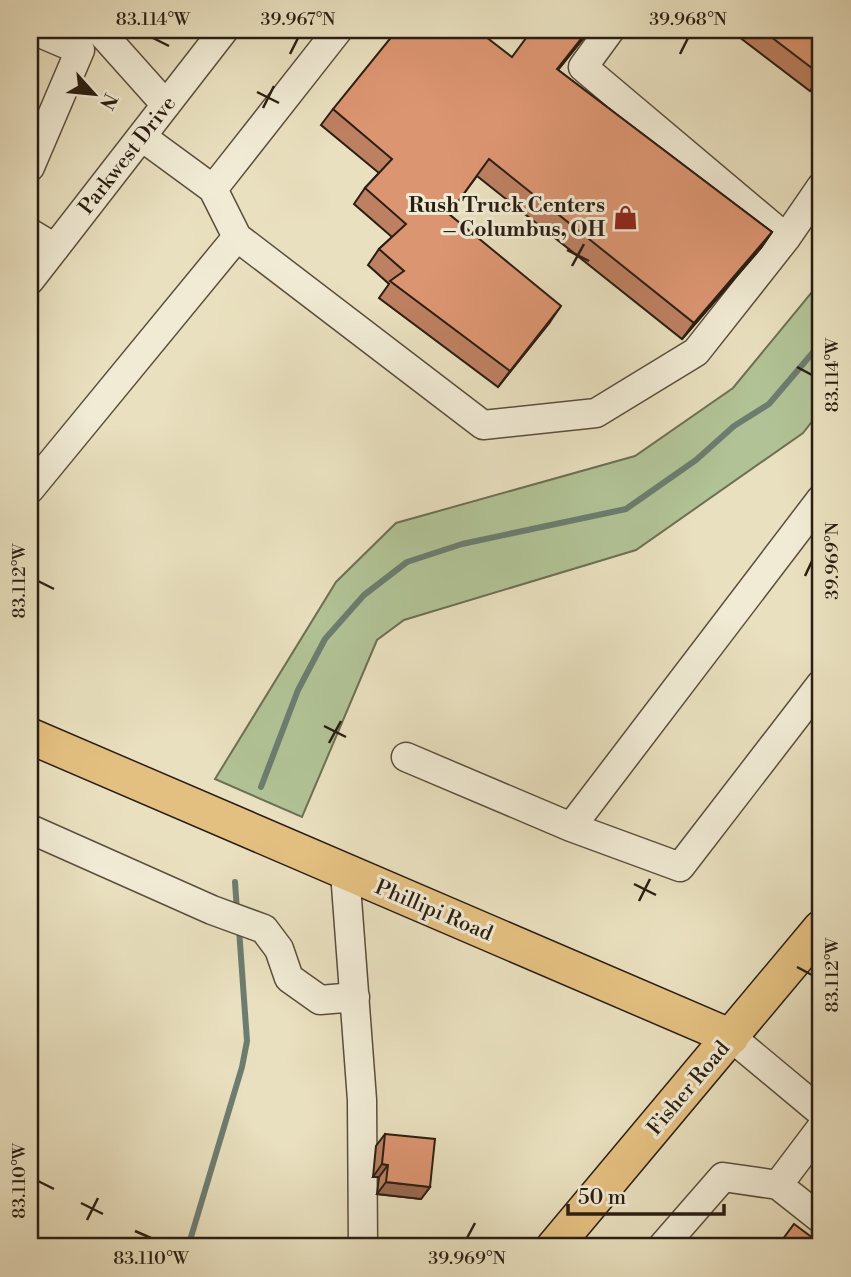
<svg xmlns="http://www.w3.org/2000/svg" width="851" height="1277" viewBox="0 0 851 1277" font-family="'Libre Bodoni',serif">
<rect width="100%" height="100%" fill="#e9e0bf"/>
<filter id="stains"><feTurbulence type="fractalNoise" baseFrequency=".00286" numOctaves="4"/><feColorMatrix values="0 0 0 0 .2 0 0 0 0 .09 0 0 0 0 .02 0 0 0 .5 -.17"/></filter>
<radialGradient id="worn" r=".72"><stop offset=".6" stop-color="#630" stop-opacity="0"/><stop offset="1" stop-color="#630" stop-opacity=".3"/></radialGradient>
<path fill="#b1c396" stroke="#6e7054" stroke-width="2" d="M 821,281 L 821,410 L 803,433 L 636,550 L 404,620 L 377,640 L 302,817 L 215,779 L 336,582 L 396,523 L 635,456 L 733,388 Z"/>
<g fill="none" stroke-linecap="round" stroke-linejoin="round">
<path stroke="#6c7d70" stroke-width="6" d="M 261,787 L 298,690 L 325,639 L 364,595 L 407,562 L 462,544 L 626,509 L 696,460 L 734,426 L 769,404 L 821,343
M 235,882 L 237,911
M 188,1247 L 242,1067 L 247,1041 L 239,929"/>
<defs>
<path id="minor" d="M 99,30 L 166,105
M 610,30 L 583,67 L 786,238
M 142,137 L 213,189 L 338,30
M 30,167 L 80,50 L 33,30
M 30,233 L 55,248
M 237,237 L 483,425 L 596,413 L 696,352 L 786,238 L 821,187
M 30,280 L 224,30
M 30,489 L 237,237 L 213,189
M 406,757 L 571,827 L 821,499
M 571,827 L 680,867 L 821,684
M 30,829 L 212,910 L 264,929 L 279,949 L 289,978 L 320,1000 L 355,997
M 345,872 L 362,1100 L 363,1247
M 731,1037 L 821,1112
M 778,1185 L 821,1128
M 662,1247 L 723,1177 L 778,1185 L 821,1219"/>
<path id="major" d="M 30,736 L 731,1037
M 554,1247 L 821,928"/>
</defs>
<use href="#minor" stroke="#5a4e3d" stroke-width="31"/>
<use href="#major" stroke="#2a1e12" stroke-width="38"/>
<use href="#minor" stroke="#f1ebd5" stroke-width="28"/>
<use href="#major" stroke="#e4c080" stroke-width="35"/>
</g>
<path fill="#bd8061" stroke="#2a1e12" stroke-width="2" d="M 590,30 L 558,70 L 772,232 L 761,248 L 682,339 L 477,176 L 449,214 L 550,322 L 498,387 L 379,298 L 389,284 L 368,265 L 379,249 L 392,237 L 354,204 L 365,188 L 379,173 L 321,125 L 333,109 L 512,57 Z
M 730,30 L 821,30 L 821,76 L 810,91 Z
M 385,1134 L 430,1187 L 421,1199 L 377,1194 L 379,1177 L 373,1177 L 376,1146 Z"/>
<path fill="#9a684f" stroke="#2a1e12" stroke-width="2" d="M 588,30 L 590,30 L 546,85 L 557,69 Z
M 772,232 L 761,248 L 682,339 L 694,323 Z
M 561,306 L 550,322 L 498,387 L 510,371 Z
M 382,1164 L 388,1165 L 379,1177 L 373,1177 Z
M 386,1182 L 430,1187 L 421,1199 L 377,1194 Z"/>
<path fill="#dc9571" stroke="#2a1e12" stroke-width="2" d="M 397,30 L 477,30 L 512,57 L 532,30 L 588,30 L 557,69 L 772,232 L 694,323 L 489,159 L 449,214 L 561,306 L 510,371 L 390,281 L 404,271 L 379,249 L 406,224 L 365,188 L 392,159 L 333,109 Z
M 762,30 L 821,30 L 821,75 Z
M 385,1134 L 435,1139 L 430,1187 L 386,1182 L 388,1165 L 382,1164 Z
M 794,1224 L 821,1244 L 821,1247 L 777,1247 Z"/>
<path fill="none" stroke="#2a1e12" stroke-width="2.5" d="M 153,38 L 169,46M 290,54 L 298,38M 680,54 L 688,38M 257,92 L 279,103M 263,108 L 274,86M 567,250 L 589,261M 572,266 L 584,244M 797,367 L 812,375M 805,576 L 812,561M 38,581 L 54,589M 324,726 L 346,737M 329,743 L 341,721M 634,884 L 656,895M 639,901 L 650,879M 797,967 L 812,975M 38,1181 L 54,1189M 81,1203 L 103,1214M 87,1220 L 98,1198M 135,1231 L 151,1238M 467,1238 L 475,1223"/>
<defs>
<symbol id="shop-bare" viewBox="-9 -9 18 18"><path d="M-5-2.5h2.3a2.7 3.5 0 0 1 5.4 0H5L5.5 6h-11ZM-1.5-2.5h3a1.5 2.3 0 0 0-3 0Z" fill="#8f2418" stroke="#f1ebd5" stroke-width="2.5" paint-order="stroke"/></symbol>
</defs>
<g fill-rule="evenodd">
<use href="#shop-bare" x="608" y="200" width="35" height="35"/>
</g>
<g text-anchor="middle" stroke-width="6" stroke-linejoin="round" paint-order="stroke">
<g font-size="21" fill="#2a1e12" stroke="#f1ebd5">
<text transform="translate(127 155) rotate(-52)" y="7">Parkwest Drive</text>
<text transform="translate(434 910) rotate(23)" y="7">Phillipi Road</text>
<text transform="translate(688 1088) rotate(-50)" y="7">Fisher Road</text>
</g>
<g font-size="21" font-weight="bold" fill="#2a1e12" stroke="#f1ebd5" text-anchor="end">
<text x="605" y="212">Rush Truck Centers<tspan x="605" dy="24">– Columbus, OH</tspan></text>
</g>
</g>
<rect width="851" height="1277" fill="none" stroke="#e9e0bf" stroke-width="77"/>
<g transform="translate(94 94) rotate(117)" stroke="#f1ebd5" stroke-width="5" paint-order="stroke">
<path d="M0-5L12 26L0 18L-12 26Z" fill="#2a1e12"/>
<text y="-10" font-size="19" font-weight="bold" text-anchor="middle" fill="#2a1e12">N</text>
</g>
<path d="M568 1204v10h156v-10" fill="none" stroke="#2a1e12" stroke-width="3.5"/>
<text x="578" y="1204" font-size="21" fill="#2a1e12" stroke="#f1ebd5" stroke-width="5" paint-order="stroke">50 m</text>
<rect x="38" y="38" width="774" height="1200" fill="none" stroke="#2a1e12" stroke-width="2.5"/>
<g font-size="18" text-anchor="middle" fill="#2a1e12">
<text x="153" y="25">83.114°W</text>
<text x="298" y="25">39.967°N</text>
<text x="688" y="25">39.968°N</text>
<text transform="translate(832 375) rotate(-90)" y="6">83.114°W</text>
<text transform="translate(832 561) rotate(-90)" y="6">39.969°N</text>
<text transform="translate(19 581) rotate(-90)" y="6">83.112°W</text>
<text transform="translate(832 975) rotate(-90)" y="6">83.112°W</text>
<text transform="translate(19 1181) rotate(-90)" y="6">83.110°W</text>
<text x="151" y="1264">83.110°W</text>
<text x="467" y="1264">39.969°N</text>
</g>
<rect width="100%" height="100%" filter="url(#stains)"/>
<rect width="100%" height="100%" fill="url(#worn)"/>
</svg>
